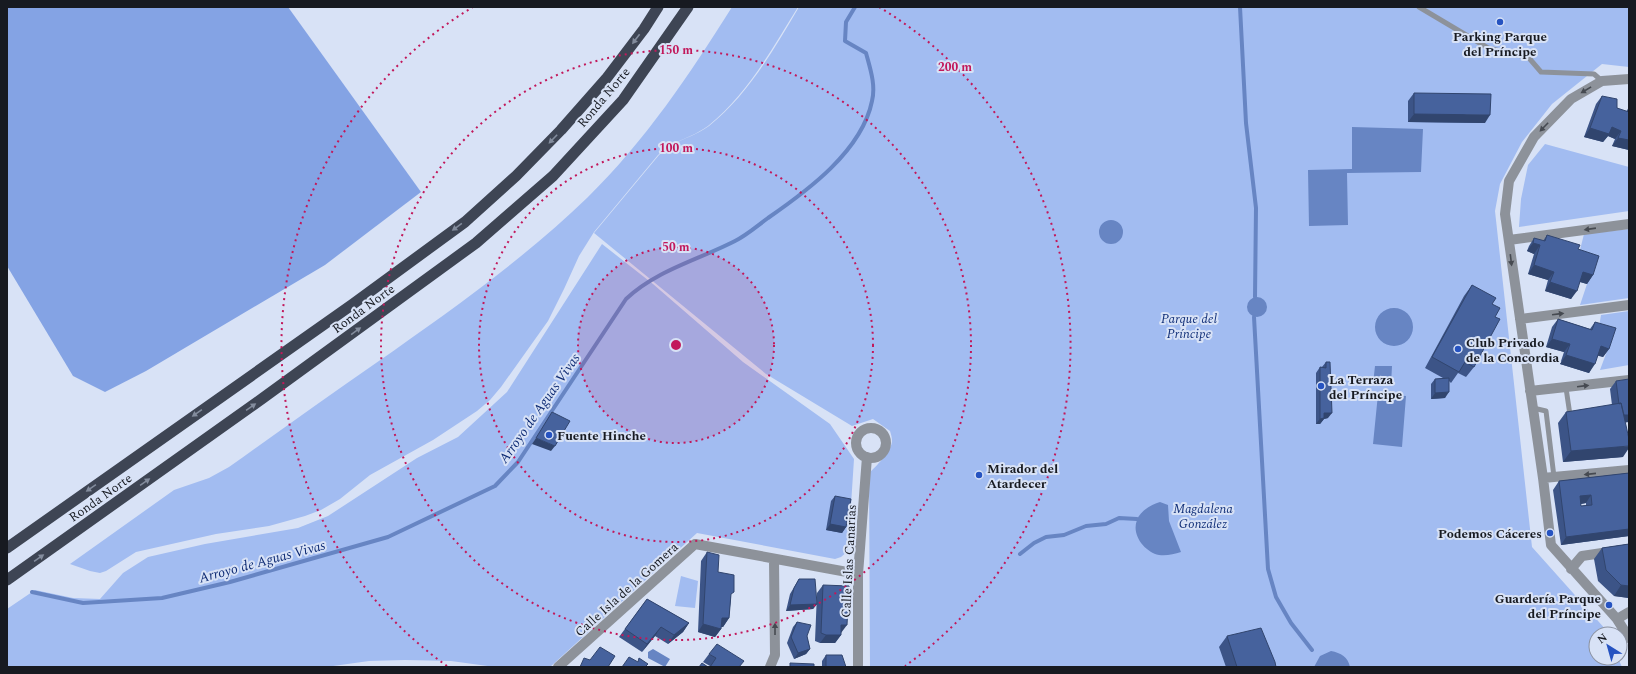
<svg xmlns="http://www.w3.org/2000/svg" width="1636" height="674" viewBox="0 0 1636 674" font-family="Spectral,serif">
<rect width="100%" height="100%" fill="#d8e2f6"/>
<path fill="#a2bcf1" d="M 732,7 L 798,7 C 772,49 747,95 708,126 C 697,134 685,138 673,144 C 667,146 663,151 658,155 L 594,232 L 579,256 L 564,289 L 548,321 L 501,387 L 490,400 L 477,411 L 433,440 L 370,475 L 340,499 L 321,510 L 305,516 L 269,526 L 216,534 L 136,552 L 106,571 L 100,573 L 90,571 L 70,564 L 174,490 L 209,478 L 229,467 C 278,432 327,397 376,363 C 450,311 524,259 588,197 C 645,141 690,74 732,7 Z
M 799,7 L 1629,7 L 1629,67 L 1602,64 L 1552,104 L 1522,142 L 1500,184 L 1495,211 L 1532,547 L 1607,631 L 1608,634 L 1596,634 L 1596,658 L 1618,658 L 1622,667 L 870,667 L 869,473 C 876,467 892,450 892,441 C 892,438 891,434 890,431 L 873,419 L 852,426 L 766,374 L 594,233 L 659,155 C 663,152 666,148 671,146 C 683,138 697,135 709,126 C 748,95 774,49 799,7 Z
M 1545,144 L 1629,167 L 1629,211 L 1519,227 L 1521,199 L 1528,165 Z
M 1629,229 L 1629,298 L 1580,305 L 1595,260 L 1579,254 L 1584,234 Z
M 602,244 L 653,284 L 743,362 L 830,424 L 854,459 L 848,551 L 841,557 L 835,559 L 697,533 L 550,667 L 495,667 L 451,661 L 405,660 L 369,661 L 326,667 L 7,667 L 7,609 L 35,590 L 73,598 L 100,599 L 123,573 L 148,557 L 205,544 L 298,528 L 328,516 L 417,458 L 458,437 L 507,392 Z
M 1629,311 L 1629,365 L 1600,370 L 1613,335 L 1599,327 L 1601,315 Z
M 681,576 L 698,581 L 695,608 L 675,606 Z"/>
<path fill="#84a3e4" d="M 7,7 L 288,7 L 421,192 L 325,265 L 146,371 L 105,392 L 73,376 L 7,266 Z"/>
<path fill="#6785c3" d="M 1352,127 L 1423,129 L 1421,172 L 1347,173 L 1348,225 L 1309,226 L 1308,170 L 1352,169 Z
M1099 232a12 12 0 1 1 24 0a12 12 0 1 1-24 0Z
M1247 307a10 10 0 1 1 20 0a10 10 0 1 1-20 0Z
M1375 327a19 19 0 1 1 38 0a19 19 0 1 1-38 0Z
M 1375,366 L 1392,366 L 1391,385 L 1373,384 Z
M 1378,394 L 1406,396 L 1402,447 L 1373,444 Z
M 1160,502 L 1168,505 L 1169,521 L 1181,552 C 1174,554 1167,556 1159,555 C 1145,552 1131,535 1137,520 C 1140,511 1152,504 1160,502 Z
M 653,649 L 670,659 L 665,667 L 648,658 L 648,652 Z
M 1331,651 C 1341,653 1348,657 1350,667 L 1314,667 L 1320,656 Z"/>
<g fill="none" stroke-linecap="round" stroke-linejoin="round">
<path stroke="#6785c3" stroke-width="4" d="M 1240,7 L 1246,123 L 1256,208 L 1255,297
M 1254,317 L 1268,569 L 1276,597 L 1291,623 L 1312,650
M 1020,554 L 1034,543 L 1046,537 L 1064,535 L 1086,526 L 1106,524 L 1119,518 L 1137,519
M 32,592 L 83,603 L 162,598 L 230,582 L 388,537 L 495,486 L 518,462 L 626,299 C 657,270 698,260 735,241 C 747,235 757,226 768,218 C 807,191 862,151 872,101 C 876,85 870,68 866,53 L 845,41 L 846,22 L 855,7"/>
<path stroke="#8d929a" stroke-width="5" d="M 1419,7 L 1488,48 L 1529,58 L 1541,72 L 1594,74 L 1602,81
M 1566,388 L 1570,415 L 1571,415
M 1533,408 L 1546,411 L 1554,477"/>
<path stroke="#8d929a" stroke-width="10" d="M 1629,79 L 1602,81 L 1571,99 L 1534,137 L 1509,181 L 1505,214 L 1543,478 L 1551,545 L 1617,619 L 1629,638
M 1509,240 L 1629,224
M 1520,319 L 1629,305
M 1530,391 L 1629,380
M856 443a15 15 0 1 1 30 0a15 15 0 1 1-30 0Z
M 1543,478 L 1629,470
M 1571,569 L 1582,556 L 1629,549
M 1617,619 L 1629,612
M 558,667 L 695,544 L 858,574
M 770,667 L 775,655 L 774,560
M 858,667 L 858,574 L 867,457"/>
<path stroke="#3e4554" stroke-width="11" d="M 7,548 L 353,304 L 465,222 L 516,176 L 561,130 L 606,79 L 644,29 L 658,7
M 7,580 L 263,398 L 476,243 L 553,176 L 623,100 L 688,7"/>
</g>
<path fill="#3c5487" fill-rule="evenodd" d="M 1414,93 L 1485,123 L 1408,122 L 1408,101 Z
M 1602,96 L 1617,108 L 1626,112 L 1629,107 L 1629,150 L 1612,146 L 1615,139 L 1608,136 L 1603,142 L 1584,137 L 1596,104 Z
M 1547,235 L 1578,249 L 1593,275 L 1587,284 L 1580,282 L 1571,299 L 1545,291 L 1548,280 L 1528,274 L 1534,254 L 1527,251 L 1529,246 L 1534,238 L 1543,241 Z
M 1472,285 L 1492,304 L 1495,317 L 1474,367 L 1466,377 L 1458,373 L 1451,383 L 1449,381 L 1445,398 L 1431,399 L 1431,384 L 1435,379 L 1443,378 L 1425,368 L 1464,296 Z
M 1558,319 L 1590,329 L 1595,322 L 1609,349 L 1603,357 L 1598,355 L 1589,373 L 1560,364 L 1564,352 L 1546,347 L 1552,327 Z
M 1326,362 L 1328,418 L 1324,419 L 1320,424 L 1316,424 L 1316,373 L 1320,367 L 1322,367 Z
M 1616,381 L 1625,423 L 1623,457 L 1563,462 L 1558,423 L 1566,412 L 1612,405 L 1610,389 Z
M 1629,473 L 1629,536 L 1561,545 L 1553,490 L 1559,481 ZM 1586,503 L 1586,505 L 1581,506 L 1581,504 Z
M 835,496 L 846,527 L 842,533 L 826,530 L 831,501 Z
M 1629,544 L 1629,598 L 1614,596 L 1598,581 L 1594,559 L 1602,548 Z
M 707,552 L 718,572 L 731,597 L 729,618 L 723,627 L 721,627 L 721,629 L 715,637 L 698,632 L 701,561 Z
M 799,579 L 817,604 L 813,609 L 786,611 L 790,594 Z
M 823,585 L 841,633 L 841,635 L 835,643 L 820,643 L 815,641 L 817,593 Z
M 647,599 L 689,623 L 683,632 L 668,644 L 655,636 L 642,652 L 619,637 Z
M 797,622 L 807,636 L 810,649 L 806,654 L 794,659 L 787,643 L 793,627 Z
M 1227,636 L 1276,667 L 1226,667 L 1219,647 Z
M 709,654 L 740,667 L 710,666 L 703,662 Z
M 826,655 L 846,667 L 822,667 L 822,661 Z"/>
<path fill="#31456e" d="M 1414,114 L 1490,115 L 1485,123 L 1408,122 Z
M 1612,127 L 1621,131 L 1615,139 L 1608,136 L 1603,142 L 1584,137 L 1590,128 Z
M 1618,138 L 1629,140 L 1629,150 L 1612,146 Z
M 1533,243 L 1540,245 L 1534,254 L 1527,251 Z
M 1534,265 L 1554,272 L 1548,280 L 1528,274 Z
M 1583,272 L 1593,275 L 1587,284 L 1577,281 Z
M 1550,282 L 1577,291 L 1571,299 L 1545,291 Z
M 1552,339 L 1570,344 L 1564,352 L 1546,347 Z
M 1601,346 L 1609,349 L 1603,357 L 1595,355 Z
M 1566,355 L 1595,364 L 1589,373 L 1560,364 Z
M 1449,392 L 1445,398 L 1431,399 L 1435,393 Z
M 1324,413 L 1332,413 L 1328,418 L 1324,419 L 1320,424 L 1316,424 Z
M 1621,415 L 1629,415 L 1629,422 L 1615,424 Z
M 536,438 L 555,446 L 551,451 L 532,444 Z
M 1629,446 L 1629,448 L 1623,457 L 1563,462 L 1571,451 Z
M 1591,495 L 1586,503 L 1574,505 L 1580,496 Z
M 830,524 L 846,527 L 842,533 L 826,530 Z
M 1629,529 L 1629,536 L 1561,545 L 1566,537 Z
M 1621,585 L 1629,586 L 1629,598 L 1614,596 Z
M 817,604 L 813,609 L 786,611 L 790,605 Z
M 722,618 L 729,618 L 723,627 L 716,627 Z
M 689,623 L 683,632 L 668,644 L 674,635 Z
M 703,624 L 721,629 L 715,637 L 698,632 Z
M 841,625 L 847,625 L 841,633 Z
M 661,627 L 655,636 L 642,652 L 647,644 Z
M 826,635 L 841,635 L 835,643 L 820,643 Z
M 810,649 L 806,654 L 794,659 L 798,653 Z"/>
<path fill="#46629d" stroke="#31456e" fill-rule="evenodd" d="M 1414,93 L 1491,94 L 1490,115 L 1414,114 Z
M 1602,96 L 1617,99 L 1617,108 L 1629,112 L 1629,111 L 1629,140 L 1618,138 L 1621,131 L 1612,127 L 1609,134 L 1590,128 Z
M 1547,235 L 1580,245 L 1578,249 L 1599,256 L 1593,275 L 1583,272 L 1577,291 L 1550,282 L 1554,272 L 1534,265 L 1540,245 L 1533,243 L 1534,238 L 1545,241 Z
M 1472,285 L 1496,298 L 1492,304 L 1500,308 L 1495,317 L 1500,319 L 1474,367 L 1465,362 L 1459,372 L 1432,357 Z
M 1558,319 L 1592,330 L 1595,322 L 1616,328 L 1609,349 L 1601,346 L 1595,364 L 1566,355 L 1570,344 L 1552,339 Z
M 1326,362 L 1330,362 L 1332,413 L 1324,413 L 1324,418 L 1320,419 L 1320,367 L 1326,368 Z
M 1449,378 L 1449,392 L 1435,393 L 1435,379 Z
M 1629,379 L 1629,415 L 1624,415 L 1621,403 L 1619,404 L 1616,381 Z
M 1621,403 L 1629,439 L 1629,446 L 1571,451 L 1566,412 Z
M 552,412 L 570,421 L 555,446 L 536,438 Z
M 1629,473 L 1629,529 L 1566,537 L 1559,481 ZM 1591,495 L 1592,505 L 1581,506 L 1580,496 Z
M 835,496 L 851,499 L 846,527 L 830,524 Z
M 1629,544 L 1629,586 L 1621,585 L 1606,570 L 1602,548 Z
M 707,552 L 719,555 L 718,572 L 734,575 L 734,592 L 731,594 L 729,618 L 722,618 L 721,629 L 703,624 Z
M 799,579 L 815,579 L 817,604 L 790,605 L 794,588 Z
M 823,585 L 849,586 L 847,625 L 841,625 L 841,635 L 826,635 L 821,633 Z
M 647,599 L 689,623 L 674,635 L 661,627 L 647,644 L 625,629 Z
M 797,622 L 811,625 L 807,636 L 810,649 L 798,653 L 791,637 Z
M 1261,628 L 1275,662 L 1276,667 L 1237,667 L 1227,636 Z
M 717,644 L 744,661 L 739,667 L 710,667 L 716,658 L 709,654 Z
M 600,647 L 615,656 L 608,667 L 580,667 L 584,658 L 590,660 Z
M 826,655 L 842,655 L 846,667 L 826,667 Z
M 629,657 L 638,662 L 639,658 L 648,664 L 645,667 L 622,667 Z
M 702,663 L 708,667 L 699,667 Z
M 790,663 L 814,664 L 814,667 L 790,667 Z"/>
<defs><path id="oneway-solid" d="M-6-.8H1V-3.2L6.5 0L1 3.2V.8H-6Z"/></defs>
<g fill="#838c9d">
<use href="#oneway-solid" transform="translate(636 39) rotate(127)"/>
<use href="#oneway-solid" transform="translate(553 139) rotate(134)"/>
<use href="#oneway-solid" transform="translate(457 227) rotate(144)"/>
<use href="#oneway-solid" transform="translate(356 331) rotate(-36)"/>
<use href="#oneway-solid" transform="translate(251 407) rotate(-35)"/>
<use href="#oneway-solid" transform="translate(197 413) rotate(145)"/>
<use href="#oneway-solid" transform="translate(145 482) rotate(-35)"/>
<use href="#oneway-solid" transform="translate(91 488) rotate(145)"/>
<use href="#oneway-solid" transform="translate(39 558) rotate(-35)"/>
</g>
<g fill="#464a51">
<use href="#oneway-solid" transform="translate(1586 90) rotate(149)"/>
<use href="#oneway-solid" transform="translate(1544 127) rotate(134)"/>
<use href="#oneway-solid" transform="translate(1590 229) rotate(172)"/>
<use href="#oneway-solid" transform="translate(1511 260) rotate(83)"/>
<use href="#oneway-solid" transform="translate(1558 314) rotate(-7)"/>
<use href="#oneway-solid" transform="translate(1583 386) rotate(-7)"/>
<use href="#oneway-solid" transform="translate(1590 474) rotate(174)"/>
<use href="#oneway-solid" transform="translate(775 629) rotate(-90)"/>
</g>
<circle cx="676" cy="345" r="98" fill="#c2185b" fill-opacity=".12"/>
<g fill="none" stroke="#c2185b" stroke-width="2" stroke-dasharray="2 4">
<circle cx="676" cy="345" r="98"/>
<circle cx="676" cy="345" r="197"/>
<circle cx="676" cy="345" r="295"/>
<path d="M447 666A394 394 0 0 1 473 7M879 7A394 394 0 0 1 905 666"/>
</g>
<g fill="#2653c1" stroke="#d8e2f6" stroke-width="1.5">
<circle cx="1500" cy="22" r="4"/>
<circle cx="1458" cy="349" r="4"/>
<circle cx="1321" cy="386" r="4"/>
<circle cx="549" cy="435" r="4"/>
<circle cx="979" cy="475" r="4"/>
<circle cx="1550" cy="533" r="4"/>
<circle cx="1609" cy="605" r="4"/>
</g>
<g text-anchor="middle" stroke-width="4" stroke-linejoin="round" paint-order="stroke">
<g font-size="13" font-weight="bold" fill="#171a21" stroke="#d8e2f6" text-anchor="start">
<text x="1500" y="41" text-anchor="middle">Parking Parque<tspan x="1500" dy="15">del Príncipe</tspan></text>
<text x="1466" y="347">Club Privado<tspan x="1466" dy="15">de la Concordia</tspan></text>
<text x="1329" y="384">La Terraza<tspan x="1329" dy="15">del Príncipe</tspan></text>
<text x="557" y="440">Fuente Hinche</text>
<text x="987" y="473">Mirador del<tspan x="987" dy="15">Atardecer</tspan></text>
<text x="1542" y="538" text-anchor="end">Podemos Cáceres</text>
<text x="1601" y="603" text-anchor="end">Guardería Parque<tspan x="1601" dy="15">del Príncipe</tspan></text>
</g>
<g font-size="13" fill="#171a21" stroke="#d8e2f6">
<text transform="translate(603 97) rotate(-50)" y="5">Ronda Norte</text>
<text transform="translate(363 308) rotate(-36)" y="5">Ronda Norte</text>
<text transform="translate(100 497) rotate(-35)" y="5">Ronda Norte</text>
<text transform="translate(848 561) rotate(-87)" y="5">Calle Islas Canarias</text>
<text transform="translate(626 589) rotate(-42)" y="5">Calle Isla de la Gomera</text>
</g>
<g font-size="13" font-style="italic" fill="#123079" stroke="#d8e2f6">
<text x="1189" y="323">Parque del<tspan x="1189" dy="15">Príncipe</tspan></text>
<text x="1203" y="513">Magdalena<tspan x="1203" dy="15">González</tspan></text>
</g>
<g font-size="14" font-style="italic" fill="#0e2b74" stroke="#d8e2f6">
<text transform="translate(539 408) rotate(-55)" y="5">Arroyo de Aguas Vivas</text>
<text transform="translate(262 561) rotate(-15)" y="5">Arroyo de Aguas Vivas</text>
</g>
</g>
<circle cx="676" cy="345" r="6" fill="#c2185b" stroke="#d8e2f6" stroke-width="2"/>
<g font-size="12" text-anchor="middle" font-weight="bold" fill="#c2185b" stroke="#d8e2f6" stroke-width="4" stroke-linejoin="round" paint-order="stroke">
<text x="676" y="54">150 m</text>
<text x="955" y="71">200 m</text>
<text x="676" y="152">100 m</text>
<text x="676" y="251">50 m</text>
</g>
<rect width="1636" height="674" fill="none" stroke="#171a21" stroke-width="16"/>
<g transform="translate(1608 646) rotate(323)"><circle r="19" fill="#d8e2f6" stroke="#8b92a1"/>
<path d="M0-3L7 15L0 10L-7 15Z" fill="#2653c1"/>
<text y="-6" font-size="11" font-weight="bold" text-anchor="middle" fill="#171a21">N</text>
</g>
</svg>
